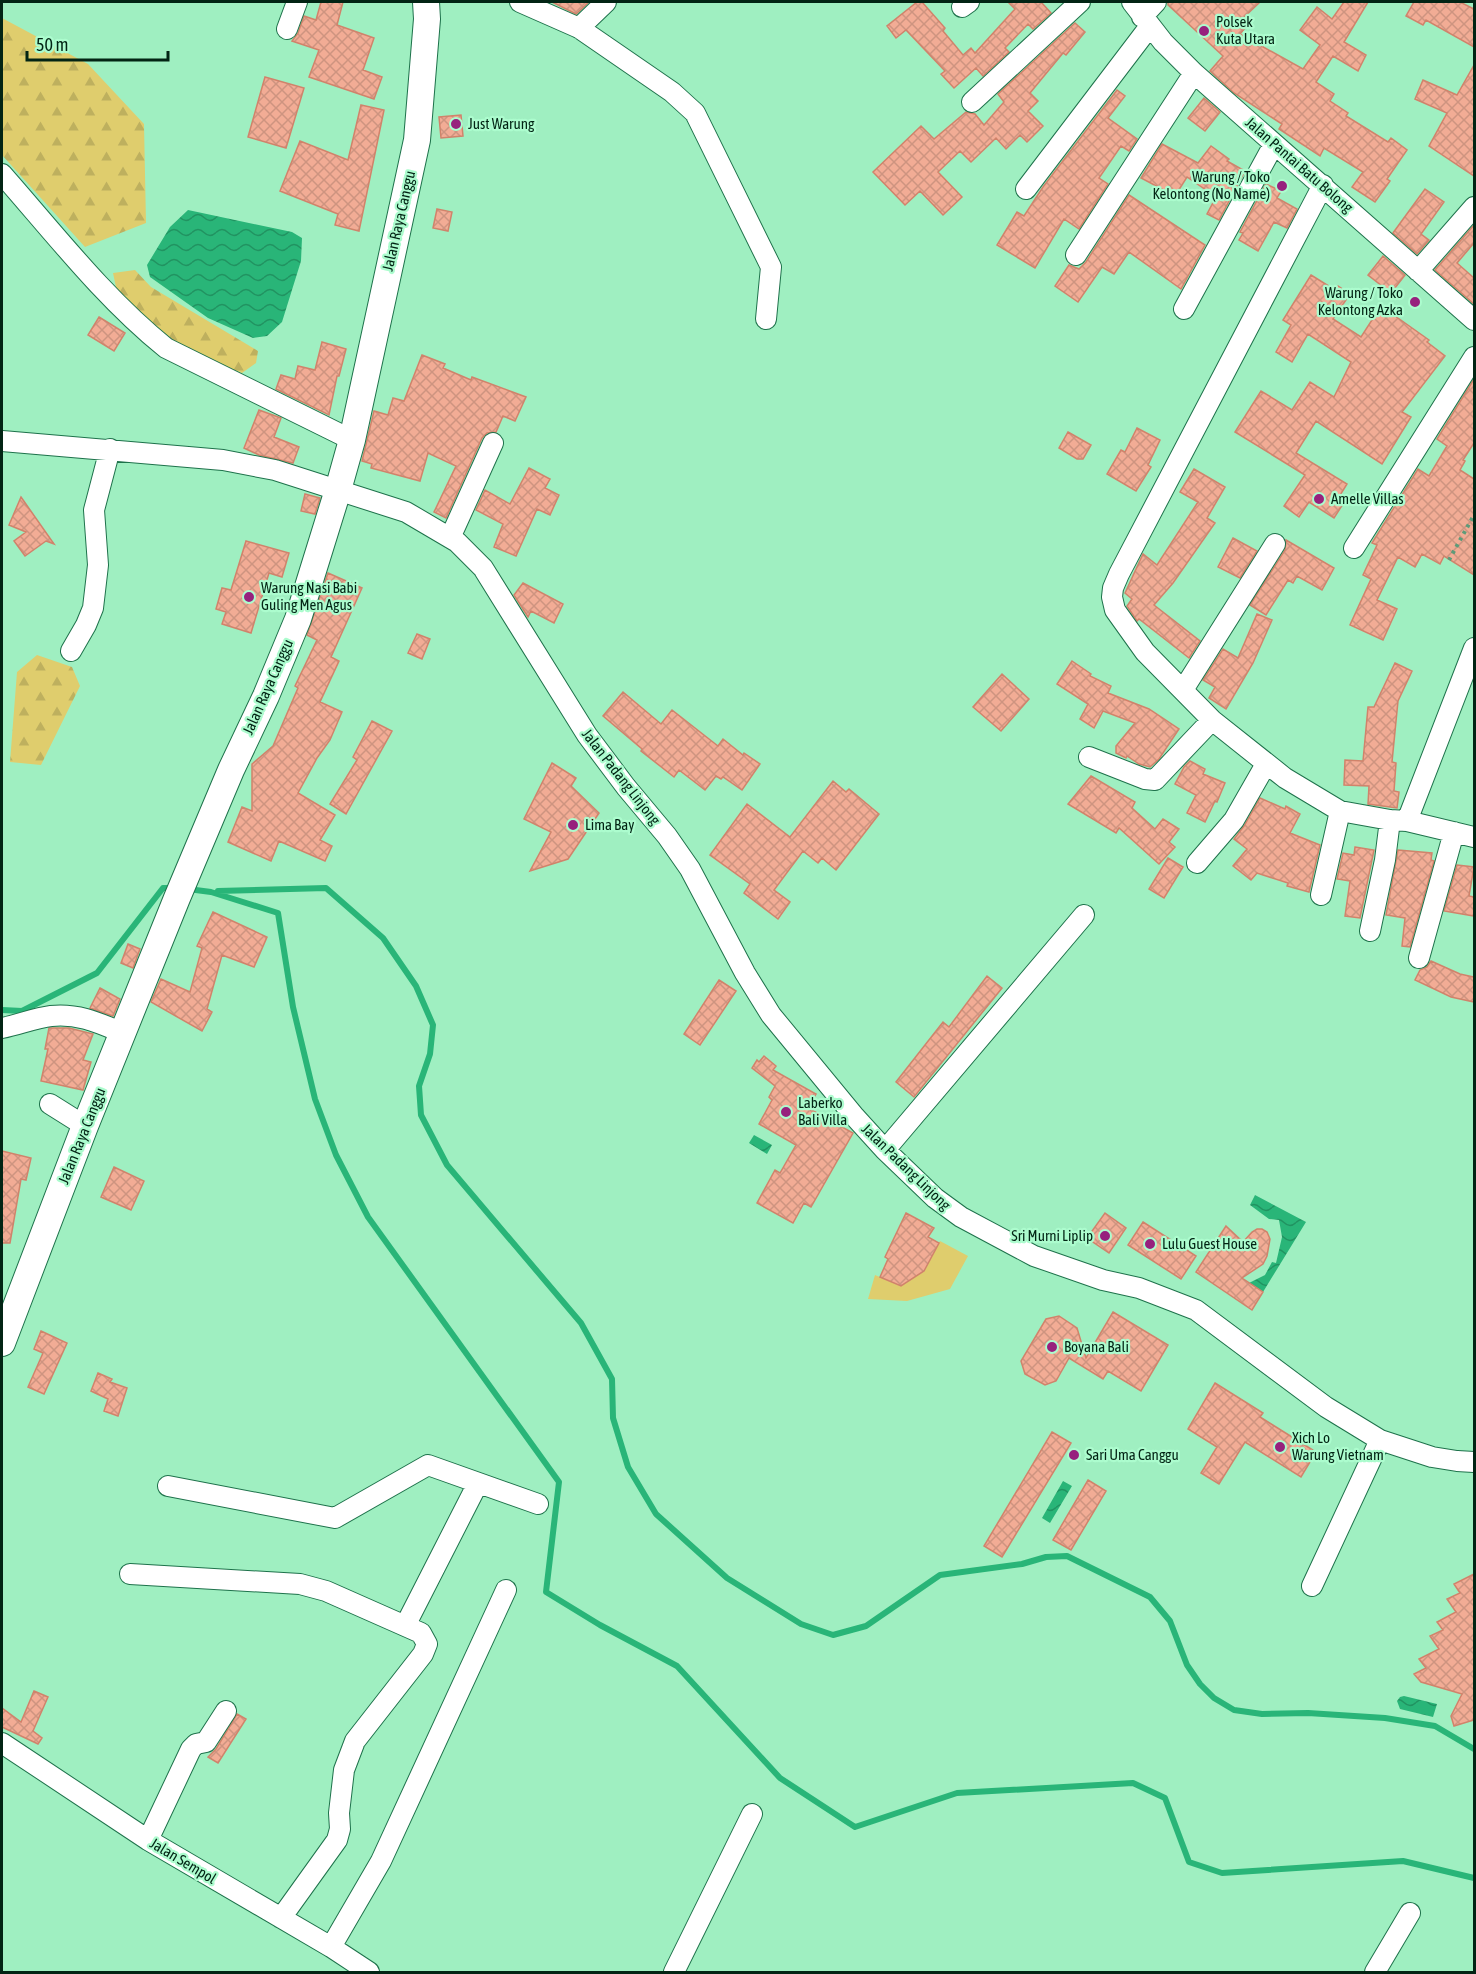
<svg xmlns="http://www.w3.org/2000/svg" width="1476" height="1974" viewBox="0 0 1476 1974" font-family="'Asap Condensed',sans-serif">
<defs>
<pattern id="forest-firs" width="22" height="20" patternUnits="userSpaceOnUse" patternTransform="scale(1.5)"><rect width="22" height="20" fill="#dfcd6d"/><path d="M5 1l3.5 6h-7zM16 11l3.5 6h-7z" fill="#beb05e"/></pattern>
<pattern id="water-waves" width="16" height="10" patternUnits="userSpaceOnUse" patternTransform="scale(1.5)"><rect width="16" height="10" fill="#29b578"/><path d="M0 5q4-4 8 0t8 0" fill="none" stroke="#219361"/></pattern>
<pattern id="building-cross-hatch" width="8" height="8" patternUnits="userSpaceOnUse" patternTransform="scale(1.5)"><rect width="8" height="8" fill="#f2ac95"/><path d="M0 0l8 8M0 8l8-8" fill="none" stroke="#ce9480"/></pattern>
</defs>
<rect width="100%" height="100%" fill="#9fefc1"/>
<path fill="url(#forest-firs)" d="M 2,18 L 88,64 L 144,124 L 146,223 L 85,247 L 2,155 Z
M 135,270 L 151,287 L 258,351 L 256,363 L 242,373 L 199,357 L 154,329 L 117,292 L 113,273 Z
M 37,655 L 72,667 L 80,686 L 41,765 L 10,762 L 17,672 Z"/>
<path fill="#dfcd6d" d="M 940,1241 L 968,1256 L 950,1289 L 907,1301 L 868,1299 L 875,1275 L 901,1286 L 924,1271 Z"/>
<path fill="url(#water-waves)" d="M 188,210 L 292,232 L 302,238 L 301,261 L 282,322 L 267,336 L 253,338 L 208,318 L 150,277 L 147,265 L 170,227 Z
M 754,1135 L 772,1145 L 767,1154 L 749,1143 Z
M 1255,1195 L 1306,1222 L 1263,1292 L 1249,1283 L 1265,1275 L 1272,1262 L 1276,1263 L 1282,1237 L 1279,1220 L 1269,1219 L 1250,1205 Z
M 1063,1481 L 1072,1486 L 1050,1523 L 1042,1518 Z
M 1404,1696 L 1437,1704 L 1433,1717 L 1400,1709 L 1397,1701 L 1400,1697 Z"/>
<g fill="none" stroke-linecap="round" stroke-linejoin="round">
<path stroke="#29b578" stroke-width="6" d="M 188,889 L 211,892 L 278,913 L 293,1007 L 315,1099 L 336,1155 L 368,1217 L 559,1482 L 546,1592 L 600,1625 L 677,1666 L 780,1778 L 855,1827 L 957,1793 L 1133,1783 L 1165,1798 L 1189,1862 L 1222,1873 L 1403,1861 L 1474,1878
M 218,891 L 326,888 L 383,938 L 416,986 L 433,1025 L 430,1054 L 419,1086 L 421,1115 L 447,1165 L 581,1323 L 612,1379 L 613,1418 L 628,1467 L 656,1514 L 727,1578 L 801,1624 L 833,1635 L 866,1626 L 940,1575 L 1022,1564 L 1046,1557 L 1067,1556 L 1150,1597 L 1170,1621 L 1187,1665 L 1200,1684 L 1214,1698 L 1234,1710 L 1262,1714 L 1308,1713 L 1385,1718 L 1435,1726 L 1474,1749
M 2,1010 L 22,1011 L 97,973 L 163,888 L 175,888"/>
</g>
<path fill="url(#building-cross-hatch)" stroke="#d0836b" stroke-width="1.5" d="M 321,2 L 343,2 L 337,25 L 374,38 L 363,70 L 382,77 L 374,99 L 309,77 L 319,50 L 292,41 L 298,33 L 304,16 L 316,20 Z
M 552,2 L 589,2 L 576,14 Z
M 917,2 L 922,2 L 945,28 L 943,31 L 963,55 L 971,48 L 975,53 L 1015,9 L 1008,2 L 1041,2 L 1051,13 L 1033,29 L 1028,24 L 1005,48 L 1009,52 L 983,76 L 976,68 L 954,88 L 941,74 L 945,71 L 906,30 L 896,38 L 887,26 Z
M 1168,2 L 1260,2 L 1240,21 L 1246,27 L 1240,34 L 1303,69 L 1320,45 L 1300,30 L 1317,7 L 1332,19 L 1344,2 L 1368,2 L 1344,42 L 1366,55 L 1358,71 L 1333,56 L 1316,82 L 1334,94 L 1330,101 L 1348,113 L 1346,116 L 1388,142 L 1391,138 L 1407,150 L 1387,179 L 1390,181 L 1375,202 L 1352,187 L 1363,172 L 1324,148 L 1320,156 L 1279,129 L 1282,124 L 1234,93 L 1210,71 L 1223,56 L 1168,5 Z
M 1414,2 L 1460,2 L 1474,9 L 1474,47 L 1426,20 L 1423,25 L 1406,16 Z
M 1075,23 L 1085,32 L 1066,55 L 1063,53 L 1030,93 L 1038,101 L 1028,111 L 1043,126 L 1027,142 L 1020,135 L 1006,149 L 996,138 L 971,162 L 960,151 L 938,172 L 962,197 L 943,215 L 920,191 L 905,205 L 873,172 L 921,126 L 934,139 L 966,112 L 975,114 L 984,125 L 1004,102 L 998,94 Z
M 1474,65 L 1474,176 L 1429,146 L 1447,113 L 1415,99 L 1423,80 L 1457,95 Z
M 265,77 L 304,88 L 286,148 L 248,137 Z
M 1117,90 L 1125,96 L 1108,118 L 1137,139 L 1129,151 L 1121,146 L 1099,178 L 1108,184 L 1079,229 L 1064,219 L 1035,268 L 997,245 L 1017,212 L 1024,216 L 1043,187 Z
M 1204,98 L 1220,112 L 1205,131 L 1188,118 Z
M 361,105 L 384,110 L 359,231 L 335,225 L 338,214 L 280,191 L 300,141 L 348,160 Z
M 461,115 L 463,136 L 441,138 L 439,117 Z
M 1162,144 L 1198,163 L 1211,146 L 1229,159 L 1227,161 L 1245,171 L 1219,220 L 1207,214 L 1216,197 L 1187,177 L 1175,196 L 1141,178 Z
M 1266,184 L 1281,191 L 1277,198 L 1297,209 L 1287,228 L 1274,222 L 1258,251 L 1239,240 L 1243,233 L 1240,232 Z
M 1425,189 L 1444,202 L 1421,234 L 1429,240 L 1417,254 L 1393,233 Z
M 1129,195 L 1205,245 L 1181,289 L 1129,252 L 1114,274 L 1102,267 L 1078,302 L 1055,286 L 1069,265 L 1079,269 L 1086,262 Z
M 437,209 L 452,212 L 448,231 L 433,228 Z
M 1474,225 L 1474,243 L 1457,263 L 1474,278 L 1474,304 L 1435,270 Z
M 1383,256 L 1405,275 L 1391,293 L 1368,275 Z
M 1311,275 L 1335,290 L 1338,286 L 1350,294 L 1333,319 L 1361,337 L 1381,306 L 1429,340 L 1427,342 L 1445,356 L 1402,412 L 1411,417 L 1382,464 L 1316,421 L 1296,453 L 1347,484 L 1337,500 L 1343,504 L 1334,518 L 1309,502 L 1299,517 L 1284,506 L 1305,475 L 1235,432 L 1261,391 L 1292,410 L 1310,382 L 1334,397 L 1351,362 L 1308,334 L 1292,362 L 1276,352 L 1291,325 L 1283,320 Z
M 99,317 L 125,333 L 114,351 L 88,335 Z
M 322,342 L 346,349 L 339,376 L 337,376 L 329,415 L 276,389 L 281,375 L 295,379 L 298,366 L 315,370 Z
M 422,355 L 445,364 L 443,368 L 471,380 L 472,377 L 526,397 L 515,421 L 503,416 L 496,432 L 487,433 L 482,438 L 446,518 L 434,512 L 456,466 L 428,453 L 420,481 L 371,468 L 372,464 L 362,461 L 374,411 L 388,415 L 393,398 L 404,401 Z
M 1474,379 L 1474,443 L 1463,460 L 1465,461 L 1460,470 L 1474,479 L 1474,575 L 1444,556 L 1440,564 L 1422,554 L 1415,567 L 1398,557 L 1377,600 L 1397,609 L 1383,640 L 1350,625 L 1371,579 L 1363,575 L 1377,545 L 1372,543 L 1418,469 L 1429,476 L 1447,446 L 1437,439 Z
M 259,410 L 281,418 L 274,437 L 299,447 L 293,463 L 259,455 L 244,448 Z
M 1137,428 L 1160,440 L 1148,465 L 1151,467 L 1136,491 L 1107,474 L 1121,450 L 1125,452 Z
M 1068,432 L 1091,445 L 1083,459 L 1077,459 L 1059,448 Z
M 529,468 L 550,479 L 545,488 L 559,495 L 550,515 L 537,509 L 516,556 L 494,547 L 503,524 L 476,510 L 485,490 L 510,504 Z
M 1194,469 L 1225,487 L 1207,518 L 1215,523 L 1173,583 L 1154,605 L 1200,641 L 1189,658 L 1139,619 L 1137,621 L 1127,606 L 1132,599 L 1125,593 L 1143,554 L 1157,565 L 1198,502 L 1180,492 Z
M 305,494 L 320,498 L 315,514 L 301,511 Z
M 21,497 L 54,544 L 46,541 L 25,556 L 14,541 L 26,532 L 9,525 Z
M 1233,538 L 1257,551 L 1240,578 L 1218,567 Z
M 1286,540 L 1334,568 L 1322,590 L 1297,576 L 1293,583 L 1288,580 L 1266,615 L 1250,605 L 1285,550 Z
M 246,541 L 289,553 L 282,577 L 269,573 L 251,633 L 222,624 L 226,612 L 216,609 L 222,588 L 231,590 Z
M 328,573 L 362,588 L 331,657 L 339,661 L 320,702 L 342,712 L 330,740 L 317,758 L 298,793 L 335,815 L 320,840 L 332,846 L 325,861 L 279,841 L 271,861 L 228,842 L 242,807 L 252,811 L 252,764 L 273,746 L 298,688 L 295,686 L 317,640 L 307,635 Z
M 523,583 L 563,604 L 554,623 L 531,611 L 528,617 L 514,595 Z
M 1257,614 L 1272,620 L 1253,663 L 1226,709 L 1209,698 L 1215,687 L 1203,680 L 1223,649 L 1238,658 Z
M 417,634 L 430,639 L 422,659 L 408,653 Z
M 1072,661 L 1091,674 L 1090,676 L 1111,686 L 1108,693 L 1149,709 L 1179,729 L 1159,759 L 1150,767 L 1139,764 L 1127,756 L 1126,758 L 1116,753 L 1116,746 L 1135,723 L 1103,711 L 1094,728 L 1080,719 L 1088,704 L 1057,684 Z
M 1395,663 L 1412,671 L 1398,701 L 1392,762 L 1396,763 L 1394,791 L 1399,792 L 1397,808 L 1368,804 L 1369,786 L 1344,785 L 1345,760 L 1363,761 L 1368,707 L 1374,707 Z
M 1002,674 L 1029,699 L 1001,731 L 973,707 Z
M 623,692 L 661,724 L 672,710 L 718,746 L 723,739 L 743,755 L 744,753 L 760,764 L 742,790 L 723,777 L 721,779 L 716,776 L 705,790 L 679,770 L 674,777 L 641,751 L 642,749 L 603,716 Z
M 372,721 L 392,731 L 346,814 L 330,804 L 357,760 L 353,757 Z
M 1190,761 L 1205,769 L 1203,774 L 1225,783 L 1217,802 L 1215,801 L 1205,822 L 1187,813 L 1196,795 L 1175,784 L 1184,767 Z
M 552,763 L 576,778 L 571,786 L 599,813 L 568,859 L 530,871 L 551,832 L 524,819 Z
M 1091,776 L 1135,802 L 1132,808 L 1155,829 L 1163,819 L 1179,829 L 1169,842 L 1175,847 L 1159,864 L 1119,828 L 1116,833 L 1068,804 Z
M 833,781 L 846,792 L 849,789 L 879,814 L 836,870 L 822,858 L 818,863 L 803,851 L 774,890 L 790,902 L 778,919 L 744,893 L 750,884 L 710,855 L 747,804 L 790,837 Z
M 1260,798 L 1285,809 L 1286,806 L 1300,814 L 1290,833 L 1320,845 L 1309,892 L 1287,886 L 1288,883 L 1257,873 L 1251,880 L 1233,866 L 1247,849 L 1234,839 L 1244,826 Z
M 1355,847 L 1374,850 L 1360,918 L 1345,916 L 1350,881 L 1337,879 L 1343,853 L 1354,855 Z
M 1398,850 L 1432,853 L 1431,860 L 1434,861 L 1410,947 L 1402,946 L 1405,918 L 1386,915 Z
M 1168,858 L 1183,867 L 1164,898 L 1149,889 Z
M 1457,865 L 1474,867 L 1469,896 L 1474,897 L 1474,916 L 1444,911 Z
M 213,912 L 267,937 L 254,967 L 222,955 L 207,1009 L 212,1012 L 202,1031 L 151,1002 L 161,979 L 190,992 L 202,948 L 197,946 Z
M 128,944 L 140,949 L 133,968 L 121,963 Z
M 1431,961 L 1460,974 L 1474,977 L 1474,1002 L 1451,997 L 1415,980 L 1420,970 L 1427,967 Z
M 987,976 L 1002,988 L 914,1097 L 896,1082 L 943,1022 L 949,1027 Z
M 719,980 L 736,991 L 700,1045 L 684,1034 Z
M 100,988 L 120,999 L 113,1016 L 90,1008 Z
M 49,1028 L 69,1028 L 93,1034 L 83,1060 L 91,1062 L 83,1090 L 41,1081 L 48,1049 L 45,1049 Z
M 764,1056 L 776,1066 L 773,1070 L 816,1094 L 808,1108 L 853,1133 L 811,1207 L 804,1203 L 793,1223 L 757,1203 L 775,1170 L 780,1173 L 796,1145 L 759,1124 L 772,1100 L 769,1097 L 775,1086 L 752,1068 L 757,1060 L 759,1062 Z
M 2,1151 L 31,1158 L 26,1180 L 21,1179 L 10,1243 L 2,1243 Z
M 114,1167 L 144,1181 L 131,1210 L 101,1197 Z
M 906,1213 L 934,1228 L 928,1237 L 939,1243 L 924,1271 L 901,1286 L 880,1277 L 888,1259 L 885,1257 Z
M 1105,1213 L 1126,1228 L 1109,1253 L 1087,1238 Z
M 1143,1222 L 1196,1256 L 1181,1279 L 1128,1245 Z
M 1226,1226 L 1243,1242 L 1252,1232 L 1257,1229 L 1262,1229 L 1267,1232 L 1270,1239 L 1267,1256 L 1263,1264 L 1242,1278 L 1263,1292 L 1252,1310 L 1196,1272 Z
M 1113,1312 L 1168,1345 L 1141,1391 L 1108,1371 L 1103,1379 L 1069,1358 L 1056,1381 L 1045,1385 L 1025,1374 L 1021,1361 L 1046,1319 L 1059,1316 L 1077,1328 L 1086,1358 Z
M 41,1331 L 67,1343 L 44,1394 L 28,1387 L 43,1353 L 34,1349 Z
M 98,1373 L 112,1379 L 110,1382 L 127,1388 L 118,1416 L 104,1411 L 108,1399 L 91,1391 Z
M 1215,1383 L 1263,1413 L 1260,1417 L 1316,1452 L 1301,1477 L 1245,1442 L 1219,1484 L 1201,1473 L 1217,1447 L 1188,1429 Z
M 1052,1432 L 1071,1443 L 1002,1557 L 984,1546 Z
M 1088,1480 L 1106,1491 L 1071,1550 L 1053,1540 Z
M 1474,1574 L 1474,1720 L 1454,1726 L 1451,1716 L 1462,1694 L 1421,1682 L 1414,1674 L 1426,1668 L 1419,1659 L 1439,1649 L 1430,1636 L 1443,1630 L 1437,1622 L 1456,1612 L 1447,1599 L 1460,1593 L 1454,1584 Z
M 34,1691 L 48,1697 L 33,1731 L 42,1738 L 38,1744 L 2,1727 L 2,1708 L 21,1722 Z
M 237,1714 L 246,1719 L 218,1763 L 208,1757 L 216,1749 Z"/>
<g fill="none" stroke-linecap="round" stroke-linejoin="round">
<defs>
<path id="minor" d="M 520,2 L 579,28 L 672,92 L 695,113 L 771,267 L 766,319
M 1132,2 L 1163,42 L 1194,73 L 1474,320
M 962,7 L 969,2
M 1142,17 L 1156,2
M 579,28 L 606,2
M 287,29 L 297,2
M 972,102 L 1080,2
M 2,174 C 54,233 104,298 166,348 L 352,440
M 1323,185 L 1119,574 L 1113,588 L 1112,597 L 1115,610 L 1145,652 L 1212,720 L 1285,778 L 1340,811 L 1390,820 L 1407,821 L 1474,837
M 1026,189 L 1150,26
M 1076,255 L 1194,73
M 1418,271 L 1474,207
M 1184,309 L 1274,144
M 2,441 L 223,460 L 275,470 L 406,512 L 457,542 L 483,568 L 587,735 L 626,787 L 667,836 L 690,869 L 745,973 L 771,1015 L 855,1117 L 885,1150 L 935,1198 L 961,1217 L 1034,1256 L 1103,1280 L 1139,1288 L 1196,1310 L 1326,1407 L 1380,1440 L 1432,1457 L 1457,1461 L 1474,1462
M 450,538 L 493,443
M 1354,548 L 1474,357
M 71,651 L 86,625 L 93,608 L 98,565 L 94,510 L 110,449
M 1183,690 L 1275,544
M 1089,757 L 1145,779 L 1155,780 L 1212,720
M 1407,821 L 1474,648
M 1197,863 L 1234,820 L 1266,764
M 1321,895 L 1340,811
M 1370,931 L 1385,860 L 1390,820
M 1419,958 L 1454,832
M 2,1028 C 18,1025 35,1018 51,1016 C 78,1013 99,1023 123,1033
M 50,1104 L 85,1126
M 885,1150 L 1084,915
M 168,1486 L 335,1518 L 428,1465 L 538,1504
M 130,1574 L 300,1584 L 326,1591 L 421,1633 L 427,1644 L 423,1654 L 355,1741 L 344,1770 L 339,1813 L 340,1829 L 337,1840 L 281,1918
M 1312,1586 L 1380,1440
M 405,1626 L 478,1483
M 2,1743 L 148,1840 L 331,1947 L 369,1972
M 148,1840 L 191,1749 L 196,1744 L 206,1742 L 226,1711
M 331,1947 L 381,1861 L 506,1590
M 674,1972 L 752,1814
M 1375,1972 L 1410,1913"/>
<path id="major" d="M 2,1343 L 85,1126 L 177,898 L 231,770 L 266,696 L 298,619 L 338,490 L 352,440 L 417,140 L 427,19 L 426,2"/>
</defs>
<use href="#minor" stroke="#1e724b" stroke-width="22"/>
<use href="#major" stroke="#1e724b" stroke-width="28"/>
<path stroke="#5e9b79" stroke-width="4" stroke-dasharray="3 4.5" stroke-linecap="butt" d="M 1449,560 L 1474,515"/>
<use href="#minor" stroke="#fff" stroke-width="20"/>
<use href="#major" stroke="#fff" stroke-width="26"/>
</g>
<g fill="#97217d" stroke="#acfcce" stroke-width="2">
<circle cx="1204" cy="31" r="6"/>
<circle cx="456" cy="124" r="6"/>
<circle cx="1282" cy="186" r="6"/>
<circle cx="1415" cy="302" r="6"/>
<circle cx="1319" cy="499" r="6"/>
<circle cx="249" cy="597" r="6"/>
<circle cx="573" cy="825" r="6"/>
<circle cx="786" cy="1112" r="6"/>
<circle cx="1105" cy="1236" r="6"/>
<circle cx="1150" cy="1244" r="6"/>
<circle cx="1052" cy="1347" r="6"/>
<circle cx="1280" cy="1447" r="6"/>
<circle cx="1074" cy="1455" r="6"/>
</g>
<g text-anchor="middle" stroke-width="4.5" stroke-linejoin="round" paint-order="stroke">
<g font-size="15" fill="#022414" stroke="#acfcce" text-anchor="start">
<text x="1216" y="27">Polsek<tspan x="1216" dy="17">Kuta Utara</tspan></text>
<text x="468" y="129">Just Warung</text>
<text x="1270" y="182" text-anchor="end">Warung / Toko<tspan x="1270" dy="17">Kelontong (No Name)</tspan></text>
<text x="1403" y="298" text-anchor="end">Warung / Toko<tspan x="1403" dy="17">Kelontong Azka</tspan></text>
<text x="1331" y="504">Amelle Villas</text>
<text x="261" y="593">Warung Nasi Babi<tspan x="261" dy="17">Guling Men Agus</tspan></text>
<text x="585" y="830">Lima Bay</text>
<text x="798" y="1108">Laberko<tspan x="798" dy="17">Bali Villa</tspan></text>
<text x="1093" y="1241" text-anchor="end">Sri Murni Liplip</text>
<text x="1162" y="1249">Lulu Guest House</text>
<text x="1064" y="1352">Boyana Bali</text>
<text x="1292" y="1443">Xich Lo<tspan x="1292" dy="17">Warung Vietnam</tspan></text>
<text x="1086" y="1460">Sari Uma Canggu</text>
</g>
<g font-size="15" fill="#022414" stroke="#acfcce">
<text transform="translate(1299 165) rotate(41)" y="5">Jalan Pantai Batu Bolong</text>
<text transform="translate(399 221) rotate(-77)" y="5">Jalan Raya Canggu</text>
<text transform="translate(268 687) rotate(-66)" y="5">Jalan Raya Canggu</text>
<text transform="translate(621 777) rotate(52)" y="5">Jalan Padang Linjong</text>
<text transform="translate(82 1136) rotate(-68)" y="5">Jalan Raya Canggu</text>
<text transform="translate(906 1167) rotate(44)" y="5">Jalan Padang Linjong</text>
<text transform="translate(183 1861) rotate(31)" y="5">Jalan Sempol</text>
</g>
</g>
<rect width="1476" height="1974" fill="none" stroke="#022414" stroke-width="6"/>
<path d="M27 51v9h141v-9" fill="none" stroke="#022414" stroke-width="3"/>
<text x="36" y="51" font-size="18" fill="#022414" stroke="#acfcce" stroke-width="4.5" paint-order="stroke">50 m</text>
</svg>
